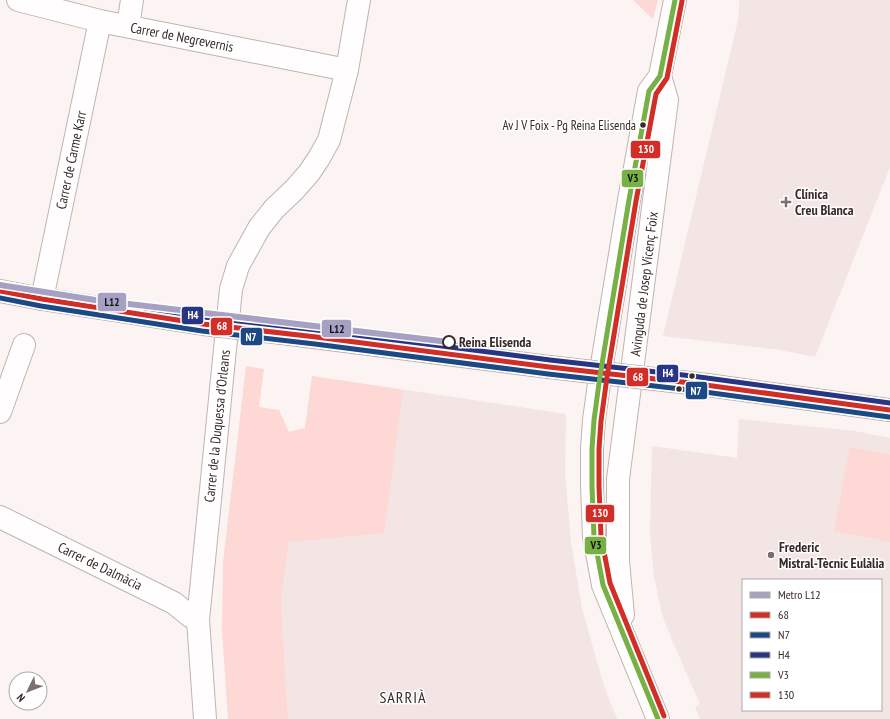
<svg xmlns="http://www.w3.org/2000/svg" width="890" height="719" viewBox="0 0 890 719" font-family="'PT Sans Narrow',sans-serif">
<rect width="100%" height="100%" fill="#fcf4f2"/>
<path fill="#f2e5e3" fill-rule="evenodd" d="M 739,0 L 890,0 L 890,167 L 815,357 L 780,350 L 663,336 L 738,20 L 739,13 Z
M 312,376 L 566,414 L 565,473 L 571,542 L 582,609 L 604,686 L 617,719 L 288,719 L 281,602 Z
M 739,419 L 855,431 L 890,438 L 890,719 L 700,719 L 695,707 L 700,704 L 671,638 L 662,614 L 654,576 L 650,534 L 652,446 L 737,458 ZM 743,580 L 881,580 L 881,710 L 743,710 Z"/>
<path fill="#fdd8d4" d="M 633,0 L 658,0 L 653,19 Z
M 246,366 L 264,369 L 259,407 L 279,410 L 289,432 L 305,428 L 312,376 L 403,390 L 384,533 L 289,542 L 281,602 L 288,719 L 228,719 L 222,630 L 223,562 Z
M 850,447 L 890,455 L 890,542 L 834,531 Z"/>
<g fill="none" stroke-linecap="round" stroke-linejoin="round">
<defs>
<path id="street" d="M 18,0 L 100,21 L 347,70
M 128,26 L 132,0
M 42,299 L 100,21
M 0,412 L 24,345
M 0,517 L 174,603 L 190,616 L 198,620
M 205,719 L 198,620 L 231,289 L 238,266 L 259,228 L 274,209 L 294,190 L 309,173 L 319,158 L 329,140 L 347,70 L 359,0"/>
<path id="secondary" d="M 0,291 L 42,299 L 203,324
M 282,333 L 549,367
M 707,385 L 890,410
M 623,615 L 618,561 L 618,479 L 667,100 L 660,76 L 675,0
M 658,719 L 603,585 L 594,537 L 592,486 L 592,449 L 594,420 L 600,376 L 629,200 L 649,91 L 660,76"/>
</defs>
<use href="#street" stroke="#beb4b3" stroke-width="24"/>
<use href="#secondary" stroke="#beb4b3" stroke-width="24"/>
<use href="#street" stroke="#fffdfd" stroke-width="22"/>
<use href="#secondary" stroke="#fffdfd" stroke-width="22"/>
<defs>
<path id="secondary-bridge" d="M 203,324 L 282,333
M 549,367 L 707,385"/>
</defs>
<use href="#secondary-bridge" stroke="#beb4b3" stroke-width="24" stroke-linecap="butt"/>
<use href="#secondary-bridge" stroke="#fffdfd" stroke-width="22"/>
<defs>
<path id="bus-1" d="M 0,291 L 42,299 L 203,324 L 316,337 L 549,367 L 691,383 L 890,410"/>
<path id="bus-2" d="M 0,298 L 41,306 L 202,331 L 315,344 L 548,374 L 690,390 L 889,417"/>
<path id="bus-3" d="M 1,284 L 43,292 L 204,317 L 317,330 L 550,360 L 692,376 L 890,403"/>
<path id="bus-4" d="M 658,719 L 603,585 L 594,537 L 592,486 L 592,449 L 594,420 L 600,376 L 629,200 L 649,91 L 660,76 L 675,0"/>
<path id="bus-5" d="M 664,716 L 610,583 L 601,536 L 599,486 L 599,449 L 601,421 L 607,377 L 636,201 L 656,94 L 667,78 L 682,1"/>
</defs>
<use href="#bus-1" stroke="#fff" stroke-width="8"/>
<use href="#bus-2" stroke="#fff" stroke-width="8"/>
<use href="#bus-3" stroke="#fff" stroke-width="8"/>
<use href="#bus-4" stroke="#fff" stroke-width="8"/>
<use href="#bus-5" stroke="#fff" stroke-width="8"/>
<use href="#bus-1" stroke="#d02e26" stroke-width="5"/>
<use href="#bus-2" stroke="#1c4883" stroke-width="5"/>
<use href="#bus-3" stroke="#283583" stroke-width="5"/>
<use href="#bus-4" stroke="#77b045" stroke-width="5"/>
<use href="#bus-5" stroke="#d02e26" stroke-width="5"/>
<defs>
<path id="metro-1" d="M 0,285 L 95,300 L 449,342"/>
</defs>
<use href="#metro-1" stroke="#fff" stroke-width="9"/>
<use href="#metro-1" stroke="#a6a1c2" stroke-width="6"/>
</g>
<g fill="#362928" stroke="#fff" stroke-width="1.5">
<circle cx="643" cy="125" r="3.5"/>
<circle cx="692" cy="376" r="3.5"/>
<circle cx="679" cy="389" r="3.5"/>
</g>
<g fill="#7b706f" stroke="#fff" stroke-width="1.5">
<path d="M784 196h4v4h4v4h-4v4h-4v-4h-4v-4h4z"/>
<circle cx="771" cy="555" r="4"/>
</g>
<circle fill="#fff" stroke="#362928" stroke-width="2" cx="449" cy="342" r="6"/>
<g text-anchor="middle" stroke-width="3" stroke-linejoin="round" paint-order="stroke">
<g font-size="13" fill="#362928" stroke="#fff" text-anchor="end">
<text x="636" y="130">Av J V Foix - Pg Reina Elisenda</text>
</g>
<g font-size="14" fill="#362928" stroke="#fff">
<text transform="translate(182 37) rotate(11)" y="5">Carrer de Negrevernis</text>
<text transform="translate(71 160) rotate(-78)" y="5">Carrer de Carme Karr</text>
<text transform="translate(644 284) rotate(-83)" y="5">Avinguda de Josep Vicenç Foix</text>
<text transform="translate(217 426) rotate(-84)" y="5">Carrer de la Duquessa d'Orleans</text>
<text transform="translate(100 566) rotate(26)" y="5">Carrer de Dalmàcia</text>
</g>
<g font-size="14" font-weight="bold" fill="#362928" stroke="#fff" text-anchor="start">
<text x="795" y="199">Clínica<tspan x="795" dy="16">Creu Blanca</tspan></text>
<text x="779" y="552">Frederic<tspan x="779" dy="16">Mistral-Tècnic Eulàlia</tspan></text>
</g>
<g font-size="14" font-weight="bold" fill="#362928" stroke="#fff" text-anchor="start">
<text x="459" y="347">Reina Elisenda</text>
</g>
<g font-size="16" letter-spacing="1" fill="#362928" stroke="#fff">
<text x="403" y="703">SARRIÀ</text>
</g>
</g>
<g stroke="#fff" stroke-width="1.5">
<rect x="630" y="140" width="31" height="19" rx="4" fill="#d02e26"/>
<rect x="621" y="169" width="23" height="19" rx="4" fill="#77b045"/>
<rect x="97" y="292" width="30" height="20" rx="4" fill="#a6a1c2"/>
<rect x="181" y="306" width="23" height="19" rx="4" fill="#283583"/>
<rect x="210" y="317" width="23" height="19" rx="4" fill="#d02e26"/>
<rect x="321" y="319" width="31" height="19" rx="4" fill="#a6a1c2"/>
<rect x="240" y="327" width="23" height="19" rx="4" fill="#1c4883"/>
<rect x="656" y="364" width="23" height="19" rx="4" fill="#283583"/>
<rect x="626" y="367" width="23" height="20" rx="4" fill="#d02e26"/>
<rect x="685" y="381" width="23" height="19" rx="4" fill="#1c4883"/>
<rect x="585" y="504" width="30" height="19" rx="4" fill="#d02e26"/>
<rect x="584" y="536" width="23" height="19" rx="4" fill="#77b045"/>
</g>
<g font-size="11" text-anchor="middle" font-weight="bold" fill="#fff">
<text x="646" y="153">130</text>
<text x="193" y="319">H4</text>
<text x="222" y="330">68</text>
<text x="251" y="341">N7</text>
<text x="668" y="377">H4</text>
<text x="638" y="381">68</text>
<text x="696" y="395">N7</text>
<text x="600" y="517">130</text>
</g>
<g font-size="11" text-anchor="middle" font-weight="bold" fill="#111">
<text x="633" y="182">V3</text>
<text x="112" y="306">L12</text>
<text x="337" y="333">L12</text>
<text x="596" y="549">V3</text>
</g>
<rect x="742" y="579" width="140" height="132" fill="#ffffff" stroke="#afa9a9"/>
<rect x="750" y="592" width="20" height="6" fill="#a6a1c2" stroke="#afa9a9"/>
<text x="778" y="599" font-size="12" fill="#362928">Metro L12</text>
<rect x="750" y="612" width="20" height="6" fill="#d02e26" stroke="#afa9a9"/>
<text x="778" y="619" font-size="12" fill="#362928">68</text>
<rect x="750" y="632" width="20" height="6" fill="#1c4883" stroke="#afa9a9"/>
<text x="778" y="639" font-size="12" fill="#362928">N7</text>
<rect x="750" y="652" width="20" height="6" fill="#283583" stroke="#afa9a9"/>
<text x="778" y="659" font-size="12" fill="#362928">H4</text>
<rect x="750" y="672" width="20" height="6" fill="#77b045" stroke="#afa9a9"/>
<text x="778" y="679" font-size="12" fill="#362928">V3</text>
<rect x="750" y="692" width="20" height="6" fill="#d02e26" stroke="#afa9a9"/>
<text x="778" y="699" font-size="12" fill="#362928">130</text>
<g transform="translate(28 691) rotate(227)"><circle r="19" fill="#ffffff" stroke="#afa9a9"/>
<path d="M0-3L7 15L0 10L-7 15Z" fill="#7b706f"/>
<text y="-6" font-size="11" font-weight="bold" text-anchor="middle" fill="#362928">N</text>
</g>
</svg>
